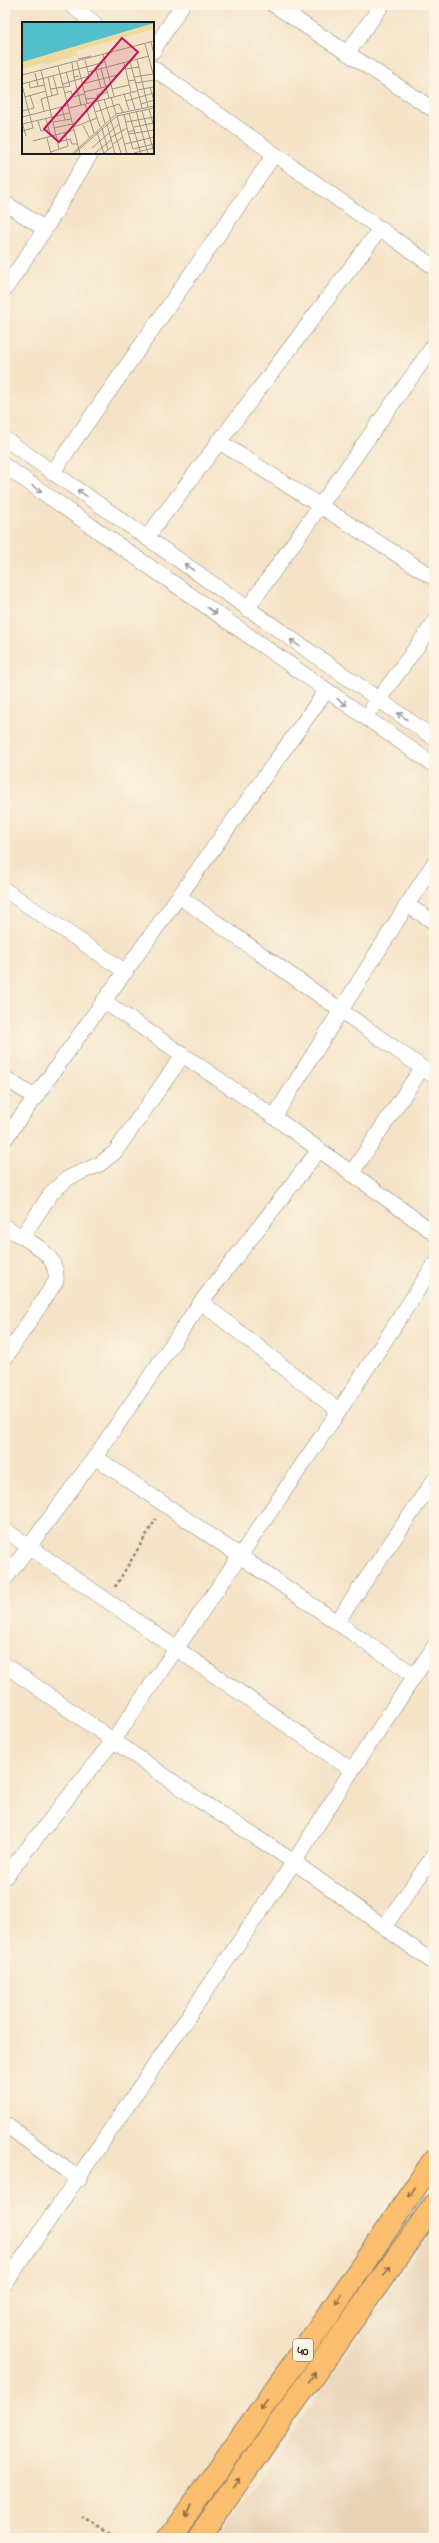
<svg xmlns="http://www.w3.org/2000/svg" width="439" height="2543" viewBox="0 0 439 2543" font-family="'Indie Flower',sans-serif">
<rect width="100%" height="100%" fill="#fcf5e5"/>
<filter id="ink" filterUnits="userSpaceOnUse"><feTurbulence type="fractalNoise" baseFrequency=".025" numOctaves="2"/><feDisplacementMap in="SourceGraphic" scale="8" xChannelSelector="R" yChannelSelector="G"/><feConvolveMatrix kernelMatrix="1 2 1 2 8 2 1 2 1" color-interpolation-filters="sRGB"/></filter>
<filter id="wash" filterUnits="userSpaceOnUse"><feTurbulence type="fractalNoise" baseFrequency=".012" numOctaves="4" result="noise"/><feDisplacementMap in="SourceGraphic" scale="16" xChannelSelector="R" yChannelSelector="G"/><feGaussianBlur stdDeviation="0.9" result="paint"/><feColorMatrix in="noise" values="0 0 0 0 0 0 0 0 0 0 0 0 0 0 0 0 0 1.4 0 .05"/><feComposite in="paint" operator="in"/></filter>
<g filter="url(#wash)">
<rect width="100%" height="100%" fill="#f5e3c8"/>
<path fill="#e9d3b8" d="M 434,2228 L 434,2533 L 430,2538 L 219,2538 Z"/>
</g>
<g filter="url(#ink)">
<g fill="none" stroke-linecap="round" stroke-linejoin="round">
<defs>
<path id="minor" d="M 71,5 L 94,23
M 274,5 L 434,110
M 153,51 L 182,5
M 348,52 L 382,5
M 153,68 L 434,267
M 5,203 L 45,229
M 5,289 L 45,229 L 91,153
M 5,439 L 434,738
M 218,441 L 434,578
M 5,466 L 434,765
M 52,473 L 274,155
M 147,537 L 381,228
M 247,609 L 434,345
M 373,707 L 434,623
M 5,890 L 126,972
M 180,897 L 434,1076
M 407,905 L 434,863
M 105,1002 L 274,1117 L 434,1233
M 5,1078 L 36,1098
M 274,1117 L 407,905 L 434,922
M 5,1139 L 326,691
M 351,1174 L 422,1068
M 5,1227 C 26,1240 59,1252 56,1281 L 5,1358
M 22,1237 L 52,1192 L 68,1178 L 100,1164 L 115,1152 L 183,1055
M 201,1302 L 339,1411
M 95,1457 L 201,1302 L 319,1150
M 5,1530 L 352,1770
M 5,1579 L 95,1457 L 414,1675
M 337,1622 L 434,1480
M 5,1665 L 199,1800 L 294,1862 L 434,1963
M 5,1877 L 113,1741 L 339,1411 L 434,1265
M 384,1927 L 434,1855
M 5,2124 L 79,2179
M 5,2284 L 294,1862 L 352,1770 L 434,1647"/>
<path id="trunk" d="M 169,2538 L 327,2317 L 434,2160
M 198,2538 L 434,2205"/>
</defs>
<use href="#minor" stroke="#888072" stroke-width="16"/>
<use href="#trunk" stroke="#888072" stroke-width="24"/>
<path stroke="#888072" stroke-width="2.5" stroke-dasharray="3 3" stroke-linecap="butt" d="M 115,1587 L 156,1519
M 82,2517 L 117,2538"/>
<use href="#minor" stroke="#fff" stroke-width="15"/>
<use href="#trunk" stroke="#fbbe6e" stroke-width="22"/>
</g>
<defs><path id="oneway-shaft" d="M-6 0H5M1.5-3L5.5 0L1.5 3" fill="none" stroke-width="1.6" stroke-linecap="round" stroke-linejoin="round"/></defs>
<g stroke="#999">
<use href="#oneway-shaft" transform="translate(37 489) rotate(35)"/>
<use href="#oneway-shaft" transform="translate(82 493) rotate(-146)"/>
<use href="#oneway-shaft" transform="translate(189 567) rotate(-144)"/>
<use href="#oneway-shaft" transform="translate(212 611) rotate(36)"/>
<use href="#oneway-shaft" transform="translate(295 643) rotate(-145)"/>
<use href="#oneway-shaft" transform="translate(342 702) rotate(34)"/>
<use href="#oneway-shaft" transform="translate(402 716) rotate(-146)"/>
</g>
<g stroke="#8c6d45">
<use href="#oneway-shaft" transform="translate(412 2192) rotate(124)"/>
<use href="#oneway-shaft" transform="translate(387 2271) rotate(-55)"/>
<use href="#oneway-shaft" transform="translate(339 2299) rotate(124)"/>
<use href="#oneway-shaft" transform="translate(312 2377) rotate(-55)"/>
<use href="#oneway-shaft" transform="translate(264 2405) rotate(126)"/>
<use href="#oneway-shaft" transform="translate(236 2483) rotate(-55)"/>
<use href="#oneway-shaft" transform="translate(188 2511) rotate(126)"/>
</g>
</g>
<g text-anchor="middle" stroke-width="3" stroke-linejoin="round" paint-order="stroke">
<rect fill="#fcf5e5" stroke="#5f5d58" stroke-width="1" x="293" y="2339" width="20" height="22" rx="3"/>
<g font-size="13" font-weight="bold" fill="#1c1c1c">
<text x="303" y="2355">40</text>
</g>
</g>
<g transform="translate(22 22)">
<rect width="132" height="132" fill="#f5e3c8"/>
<path d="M 132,0 L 132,7 L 54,29 L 55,33 L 23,43 L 21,41 L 0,47 L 0,36 Z" fill="#eeda9e"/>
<path d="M 0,0 L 132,0 L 132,1 L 0,40 Z" fill="#52bfcb"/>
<path fill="none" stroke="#9e9383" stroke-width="1" d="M 129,20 L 132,32M 123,22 L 132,55M 81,32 L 92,74M 56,37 L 69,34M 115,37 L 126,85M 108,39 L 112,55M 55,40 L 65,81M 50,41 L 52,55 L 57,54M 102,41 L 109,70M 36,44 L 58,132M 79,47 L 87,76M 103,47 L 117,45M 19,48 L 37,127M 74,48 L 79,66 L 89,63M 66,50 L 127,34M 13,51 L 16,64M 0,53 L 132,19M 26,55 L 30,74M 52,55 L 59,83M 113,58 L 120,86M 106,59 L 113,58 L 112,55 L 131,52M 7,60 L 8,66 L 22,63M 114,61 L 132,58M 0,62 L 83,40M 41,62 L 67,54 L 63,38M 60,62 L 95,53M 0,63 L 11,106 L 0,109M 42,65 L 48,64 L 44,50M 128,65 L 132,79M 29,67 L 41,65M 90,67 L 107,63M 115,68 L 132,65M 62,70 L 79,66M 43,71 L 49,69 L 51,75 L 62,72M 108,71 L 113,87M 102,72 L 107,88M 3,75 L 24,69M 89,75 L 94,92M 63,77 L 75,76M 82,77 L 99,131M 104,79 L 132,71M 70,80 L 78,105M 63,82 L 72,111M 119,82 L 132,78M 40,86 L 43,98M 47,86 L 76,79 L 75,73 L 86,70M 127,87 L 132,105M 0,89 L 12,86 L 8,73M 22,89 L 19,77 L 36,72 L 31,54M 114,89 L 126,132M 120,89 L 132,130M 73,90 L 97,82 L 101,90M 107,91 L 119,132M 102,92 L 106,110 L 113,108M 95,94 L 105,132M 0,95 L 47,83M 24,97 L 29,115M 16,99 L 19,109 L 27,108M 0,100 L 4,114M 31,100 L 49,97M 104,100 L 132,95M 83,101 L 76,79 L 115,69M 0,102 L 47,91M 85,102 L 93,132M 61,103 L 67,115M 52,105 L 75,96M 112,105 L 132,101M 32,106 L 50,102M 80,106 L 86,128M 75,110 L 82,132M 106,110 L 111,127 L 132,122M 107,112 L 132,108M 25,116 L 29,132M 88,116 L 105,106M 11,119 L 52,108M 36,120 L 48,117 L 50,122 L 56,122M 91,122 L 101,115M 103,122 L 132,115M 70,126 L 97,102M 29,130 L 46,124 L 43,111M 112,131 L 131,126M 50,132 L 94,92 L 132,84M 52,132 L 95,94 L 132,86M 72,132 L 89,118M 81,132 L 91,124"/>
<path fill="#c2185b" fill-opacity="0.15" stroke="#c2185b" stroke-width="2" d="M 100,16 L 116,30 L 37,120 L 22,107 Z"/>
<rect width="132" height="132" fill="none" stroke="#1c1c1c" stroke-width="2"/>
</g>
<rect width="439" height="2543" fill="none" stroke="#fcf5e5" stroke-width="20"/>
</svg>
